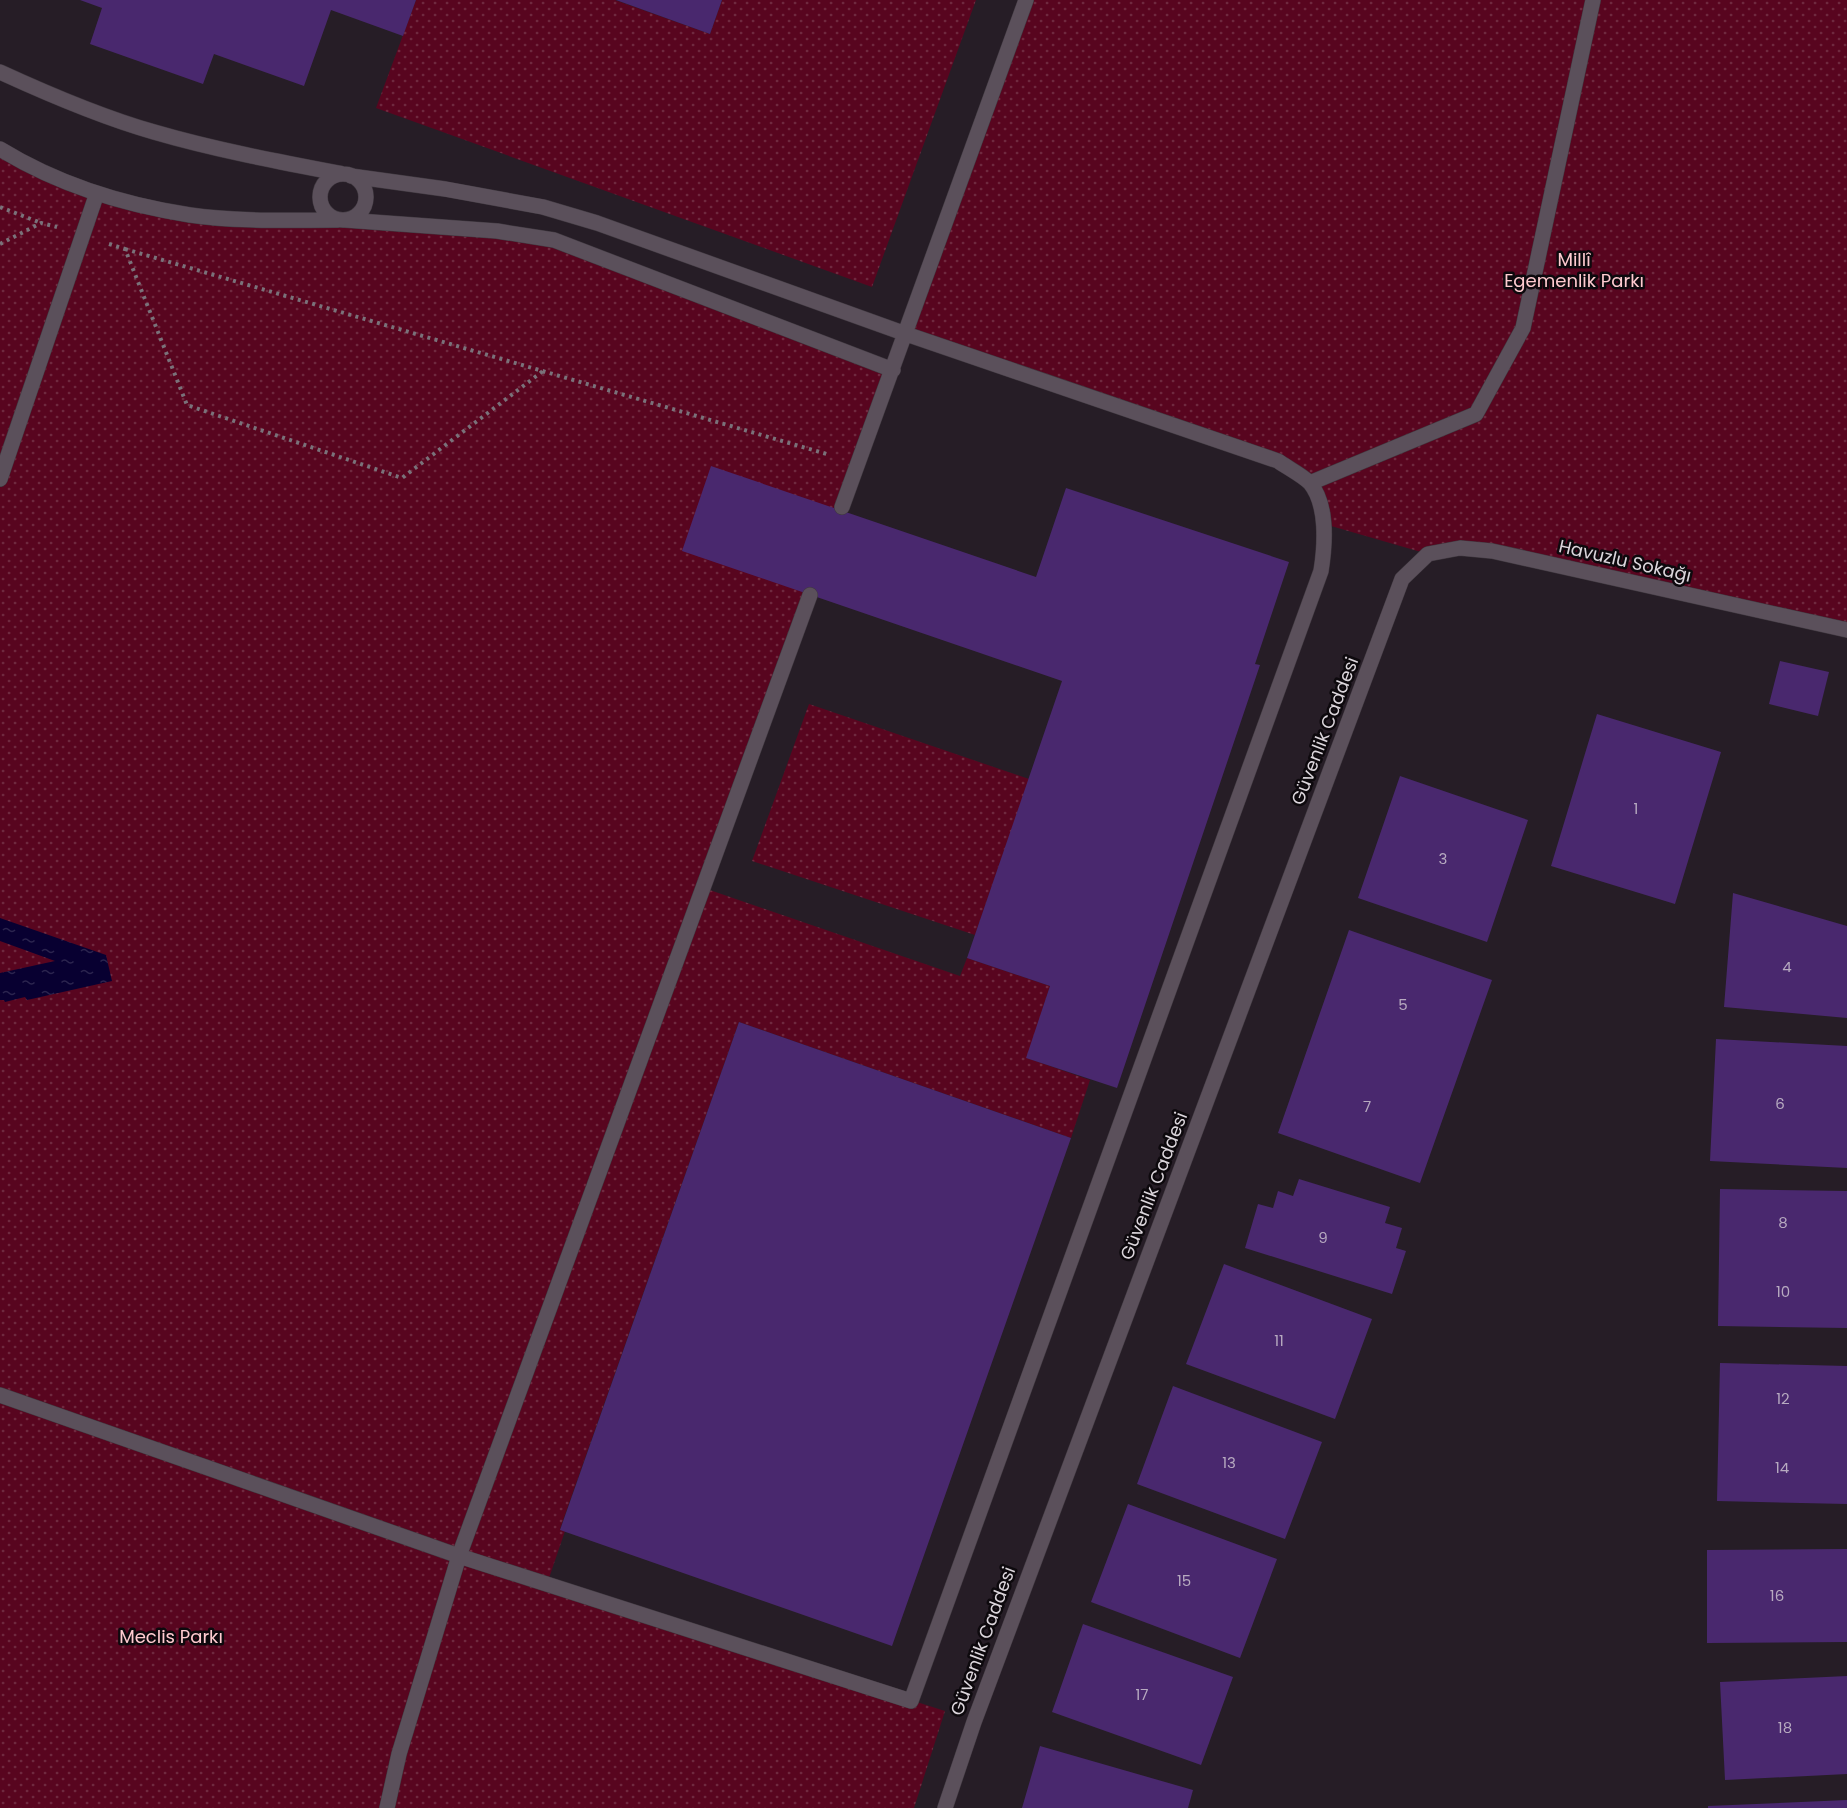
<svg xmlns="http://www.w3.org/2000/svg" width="1847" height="1808" viewBox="0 0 1847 1808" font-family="Poppins,sans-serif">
<defs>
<pattern id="park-dots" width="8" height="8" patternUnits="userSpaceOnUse" patternTransform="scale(1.5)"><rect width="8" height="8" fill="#58051f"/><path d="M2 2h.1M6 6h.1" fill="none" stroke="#6f293f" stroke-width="1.8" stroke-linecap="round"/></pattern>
<pattern id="water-ripples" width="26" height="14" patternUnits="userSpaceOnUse" patternTransform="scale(1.5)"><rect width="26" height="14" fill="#080031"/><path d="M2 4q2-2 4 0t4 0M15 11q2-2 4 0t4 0" fill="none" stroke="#2b244e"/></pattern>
</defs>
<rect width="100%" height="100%" fill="#261d26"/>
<path fill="url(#park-dots)" d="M 416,0 L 615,0 L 710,34 L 722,0 L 976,0 L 872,287 L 376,108 Z
M 1026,0 L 1847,0 L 1847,630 L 1492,551 L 1428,554 L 1324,524 L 1319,501 L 1278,461 L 906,334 Z
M 0,149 L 145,206 L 554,240 L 893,370 L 704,888 L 960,976 L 967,958 L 1050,986 L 1027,1058 L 1090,1080 L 1071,1138 L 739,1022 L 560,1529 L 565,1531 L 547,1584 L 945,1711 L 914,1808 L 0,1808 Z
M 809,704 L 1029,779 L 975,935 L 752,861 Z"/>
<path fill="url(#water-ripples)" d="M 0,918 L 106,955 L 112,981 L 27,1000 L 25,997 L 5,1002 L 4,1000 L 0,1000 L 0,973 L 55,961 L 0,941 Z"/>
<path fill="#49286e" d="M 80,0 L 416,0 L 403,36 L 331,10 L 304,86 L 214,54 L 203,84 L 90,44 L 102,8 Z
M 616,0 L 722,0 L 710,34 Z
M 711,466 L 1036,577 L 1066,488 L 1289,562 L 1255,664 L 1260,665 L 1117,1088 L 1026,1058 L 1050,986 L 967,958 L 1062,681 L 682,551 Z
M 1780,661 L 1829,672 L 1818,716 L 1769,704 Z
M 1597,714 L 1721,752 L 1675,904 L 1551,866 Z
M 1400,776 L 1528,820 L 1487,942 L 1358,898 Z
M 1733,893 L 1847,926 L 1847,1018 L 1724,1007 Z
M 1349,930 L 1492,980 L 1420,1183 L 1278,1133 Z
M 739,1022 L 1071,1138 L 892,1646 L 560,1530 Z
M 1716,1039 L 1847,1046 L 1847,1168 L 1710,1161 Z
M 1299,1179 L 1390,1207 L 1385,1223 L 1402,1228 L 1396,1248 L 1406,1251 L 1392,1294 L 1245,1248 L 1258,1204 L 1273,1208 L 1278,1191 L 1293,1196 Z
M 1720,1189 L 1847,1191 L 1847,1328 L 1718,1326 Z
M 1224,1264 L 1372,1319 L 1335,1419 L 1186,1364 Z
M 1720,1363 L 1847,1366 L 1847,1504 L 1717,1501 Z
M 1173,1386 L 1322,1442 L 1285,1539 L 1137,1484 Z
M 1128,1504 L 1277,1559 L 1240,1658 L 1091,1602 Z
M 1847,1549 L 1847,1642 L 1707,1643 L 1707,1550 Z
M 1083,1624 L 1233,1677 L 1201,1765 L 1052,1712 Z
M 1847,1676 L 1847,1774 L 1725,1780 L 1720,1682 Z
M 1040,1746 L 1193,1790 L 1188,1808 L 1022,1808 Z
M 1847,1800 L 1847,1808 L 1708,1808 L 1708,1806 Z"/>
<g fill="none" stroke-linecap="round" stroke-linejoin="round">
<defs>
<path id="service" d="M 0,72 C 50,95 101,117 154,132 C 216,150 280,162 343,174
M 0,149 C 57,184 125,205 190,215 C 239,222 289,220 338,220
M320 197a23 23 0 1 1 46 0a23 23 0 1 1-46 0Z
M 345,220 L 497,231 L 554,240 L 893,370
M 0,479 L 97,193
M 1310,483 L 1476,414 L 1523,328 L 1593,0
M 842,507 L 1026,0
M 0,1395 L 459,1556 L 911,1701 L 1321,571 C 1325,546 1328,505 1310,483 C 1302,475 1288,468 1278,461 L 906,334 L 597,223 L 543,207 L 445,189 L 351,176
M 387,1808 L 399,1754 L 459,1556 L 810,595"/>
<path id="secondary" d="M 945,1808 L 974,1722 L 1402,579 L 1428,554 L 1460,548 L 1492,551 L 1847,630"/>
</defs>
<use href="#service" stroke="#403940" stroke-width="16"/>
<use href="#secondary" stroke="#403940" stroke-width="16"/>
<path stroke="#7a727a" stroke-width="4" stroke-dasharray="3 4.5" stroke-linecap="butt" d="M 0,207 L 41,223
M 0,244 L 41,223 L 57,227
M 109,244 L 125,249 L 187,405 L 402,478 L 543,371
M 125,249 L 830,455"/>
<use href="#service" stroke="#5b505b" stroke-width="15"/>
<use href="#secondary" stroke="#5b505b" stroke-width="15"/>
</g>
<g text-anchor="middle" stroke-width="5" stroke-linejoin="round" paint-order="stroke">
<g font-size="15" fill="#b7aac0">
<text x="1636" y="814">1</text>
<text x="1443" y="864">3</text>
<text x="1787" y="972">4</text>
<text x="1403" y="1010">5</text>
<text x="1780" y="1109">6</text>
<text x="1367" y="1112">7</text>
<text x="1783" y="1228">8</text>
<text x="1323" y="1243">9</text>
<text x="1783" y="1297">10</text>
<text x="1279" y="1346">11</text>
<text x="1783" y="1404">12</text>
<text x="1229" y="1468">13</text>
<text x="1782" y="1473">14</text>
<text x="1184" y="1586">15</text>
<text x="1777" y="1601">16</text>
<text x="1142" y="1700">17</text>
<text x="1785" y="1733">18</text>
</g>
<g font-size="18" fill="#ffcbd0" stroke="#0d090d">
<text x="1574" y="266">Millî<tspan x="1574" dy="21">Egemenlik Parkı</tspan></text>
<text x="171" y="1643">Meclis Parkı</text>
</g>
<g font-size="18" fill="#dcd6dc" stroke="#0d090d">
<text transform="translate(1625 561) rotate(13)" y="6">Havuzlu Sokağı</text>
<text transform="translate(1325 731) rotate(-69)" y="6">Güvenlik Caddesi</text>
<text transform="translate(1154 1186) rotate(-69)" y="6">Güvenlik Caddesi</text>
<text transform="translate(983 1641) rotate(-70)" y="6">Güvenlik Caddesi</text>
</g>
</g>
</svg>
